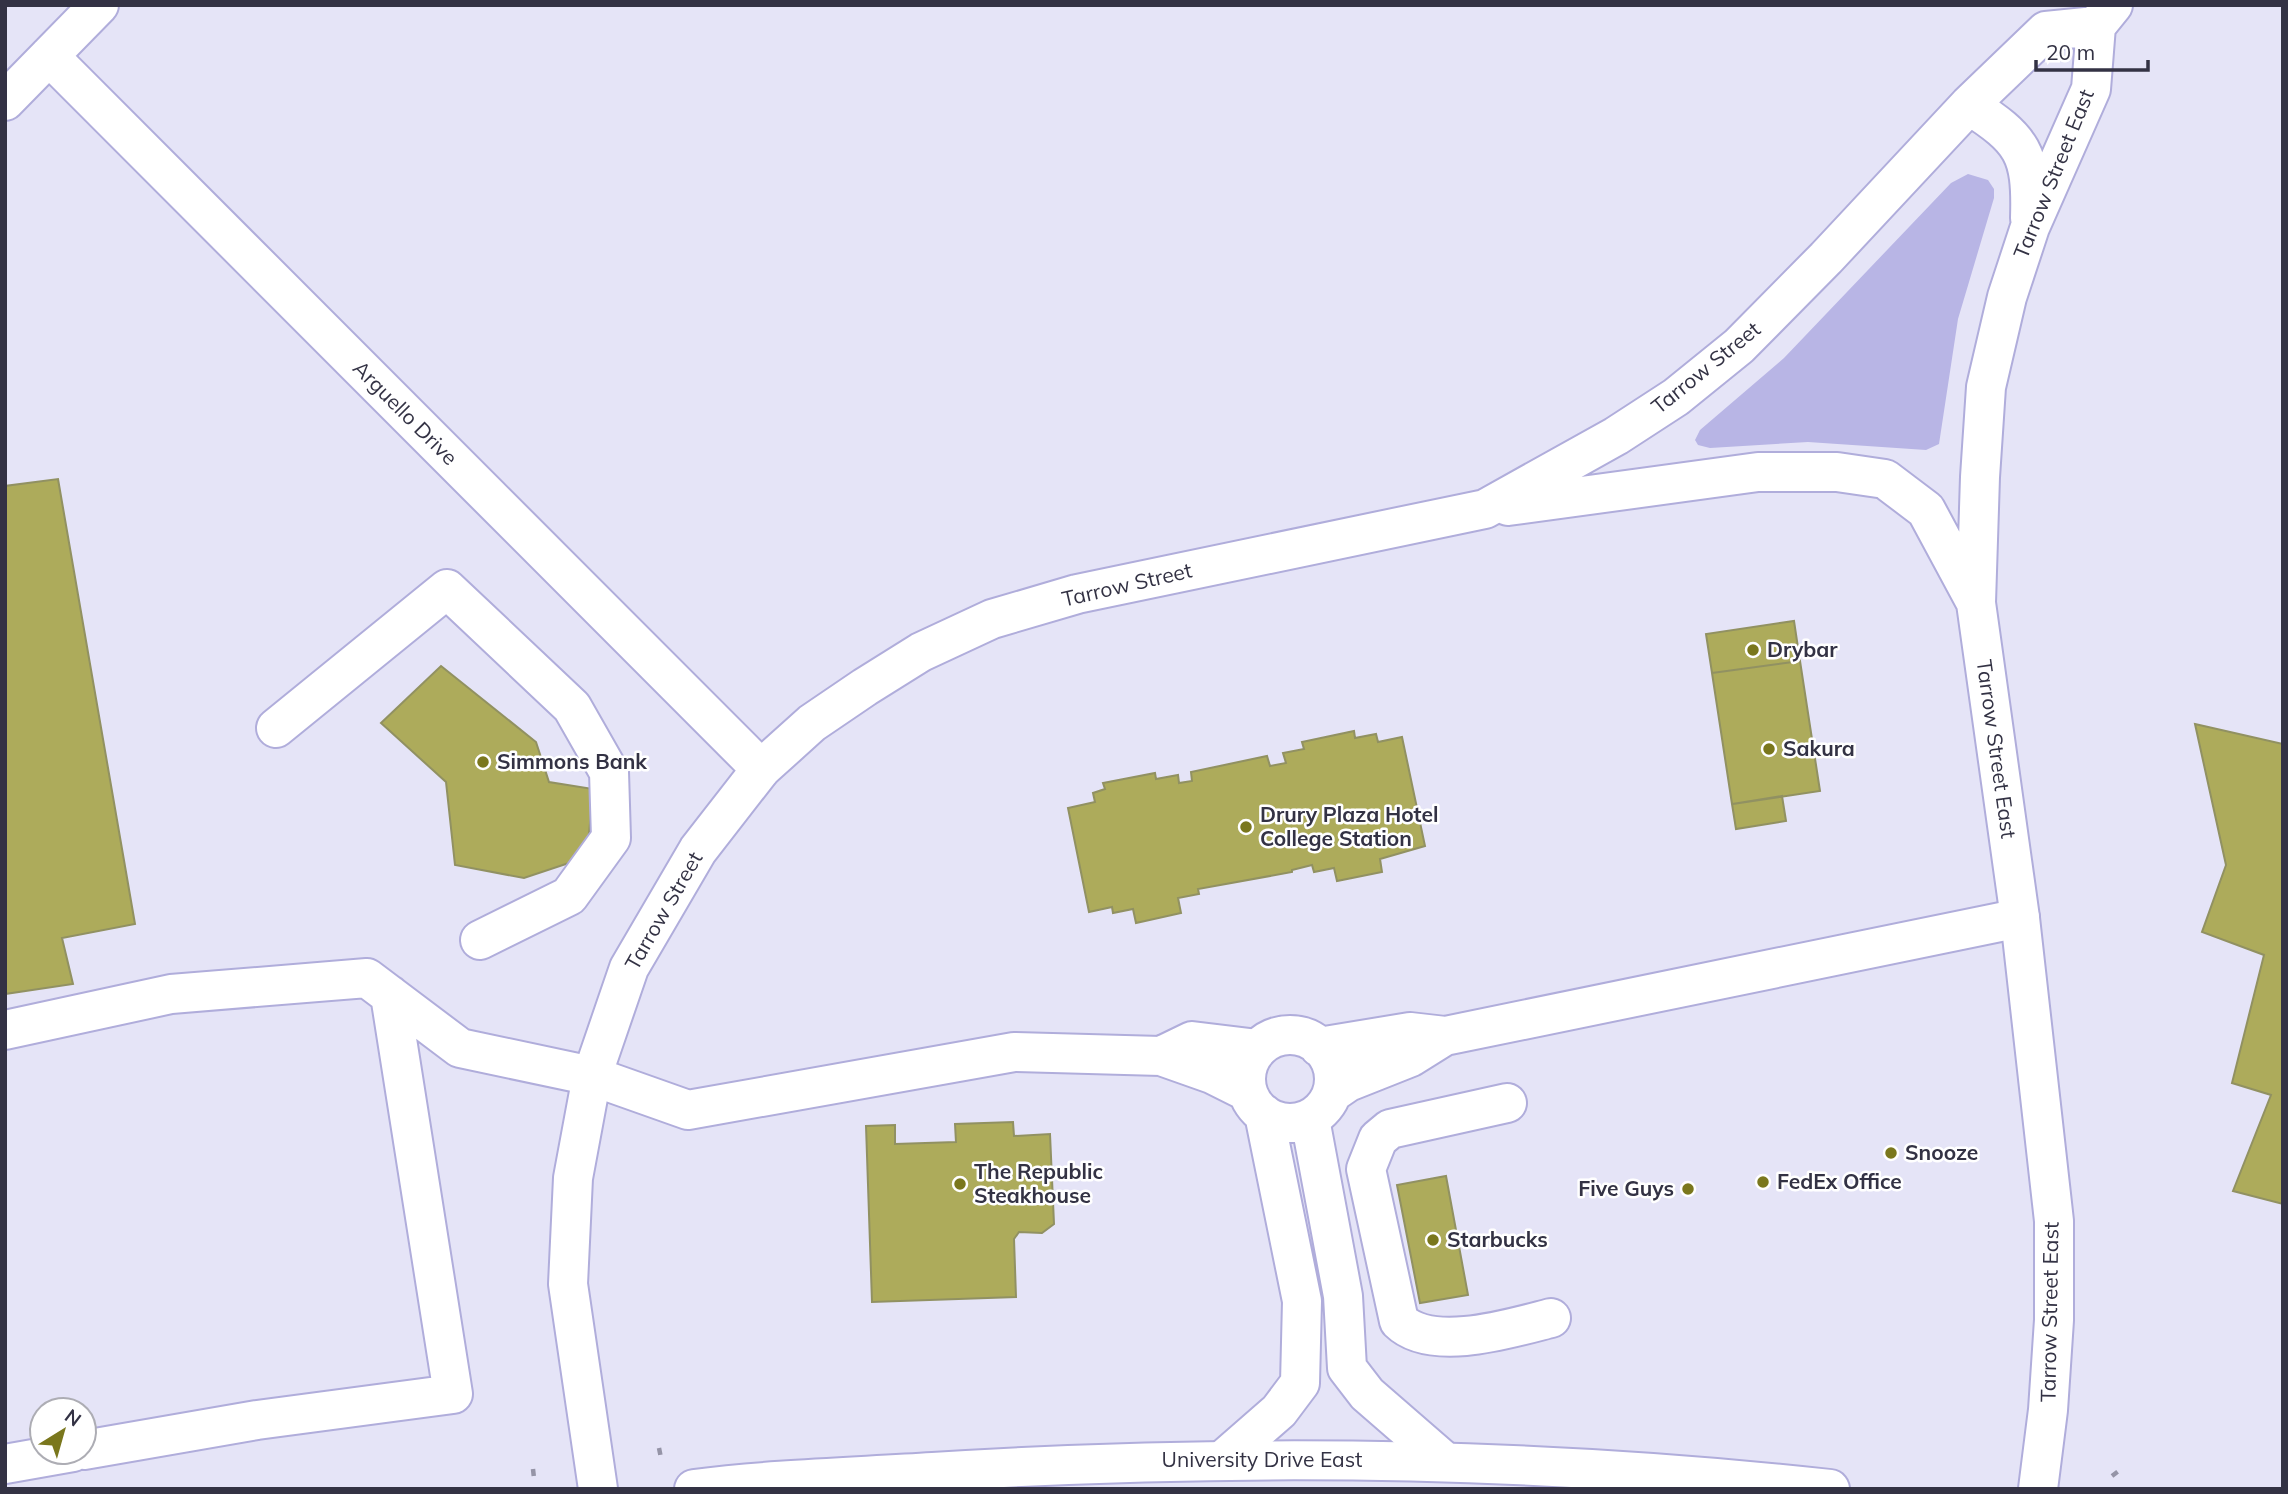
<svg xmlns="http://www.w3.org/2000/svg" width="2288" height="1494" viewBox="0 0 2288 1494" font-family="Mulish,sans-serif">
<rect width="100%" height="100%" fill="#e5e4f7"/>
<path fill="#b8b5e5" d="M 1968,174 L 1988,180 L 1994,189 L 1994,198 L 1958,319 L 1939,444 L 1926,450 L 1808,442 L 1710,448 L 1698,445 L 1695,440 L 1700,430 L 1784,358 L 1951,183 Z"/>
<path fill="#adab5b" stroke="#919162" stroke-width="2" d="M 58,479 L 135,924 L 62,938 L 73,984 L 5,994 L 5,486 Z
M 1794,621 L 1800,661 L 1712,673 L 1706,634 Z
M 1800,661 L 1820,791 L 1732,804 L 1712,673 Z
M 441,666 L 536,742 L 549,782 L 593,789 L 587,857 L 524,878 L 455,865 L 446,782 L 381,723 Z
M 2195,724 L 2283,744 L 2283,1204 L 2233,1191 L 2271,1095 L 2232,1083 L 2264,955 L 2202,932 L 2226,865 Z
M 1354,731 L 1355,738 L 1376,734 L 1378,742 L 1402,737 L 1425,846 L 1380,859 L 1382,872 L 1337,881 L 1334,868 L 1314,872 L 1312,865 L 1292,870 L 1292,872 L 1198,889 L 1199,894 L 1178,898 L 1181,913 L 1136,923 L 1133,909 L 1113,913 L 1112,907 L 1089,912 L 1068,808 L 1095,802 L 1093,793 L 1105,789 L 1103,783 L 1155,773 L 1156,779 L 1178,775 L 1179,783 L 1192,781 L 1191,772 L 1267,756 L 1270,766 L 1286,763 L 1283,753 L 1304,749 L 1302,742 Z
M 1782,796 L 1786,821 L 1736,829 L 1732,804 Z
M 1013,1122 L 1014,1136 L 1050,1134 L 1054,1224 L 1042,1233 L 1019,1232 L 1014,1239 L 1016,1297 L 872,1302 L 866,1126 L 895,1125 L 895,1144 L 956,1142 L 955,1124 Z
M 1446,1176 L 1468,1295 L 1420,1303 L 1397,1185 Z"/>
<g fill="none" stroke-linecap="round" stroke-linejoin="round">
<defs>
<path id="minor" d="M 49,56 L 761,769
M 5,101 L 99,5
M 276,728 L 447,589 L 572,707 L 609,772 L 611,838 L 569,896 L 480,940
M 5,1030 L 171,994 L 367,978 L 460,1048 L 592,1076 L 688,1110 L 1014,1052 L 1161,1056 L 1212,1074 L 1248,1092
M1246 1079a44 44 0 1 1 88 0a44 44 0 1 1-88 0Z
M 1319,1047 L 1410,1032 L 1445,1036 L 2020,918
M 1161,1056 L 1192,1041 L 1258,1049
M 1332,1093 L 1348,1082 L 1411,1057 L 1443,1037
M 1507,1103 L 1390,1129 L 1378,1139 L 1366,1169 L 1399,1321 C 1432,1353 1512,1328 1551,1318
M 1310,1119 L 1343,1296 L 1347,1368 L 1367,1394 L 1443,1460
M 84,1450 L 257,1420 L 453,1394 L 390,995
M 1224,1459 L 1279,1411 L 1300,1383 L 1302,1301 L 1264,1114
M 5,1464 L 73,1452"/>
<path id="major" d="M 1969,105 C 2023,140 2032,153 2030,218
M 1508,506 L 1758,472 L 1837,472 L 1885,479 L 1926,510 L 1975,601
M 598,1489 L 568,1284 L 573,1178 L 592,1076 L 629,968 L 698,850 L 761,769 L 812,723 L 865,687 L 921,652 L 992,619 L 1077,594 L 1485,509 L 1616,436 L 1676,397 L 1739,346 L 1826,258 L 1969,105 L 2046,31 L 2096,26 L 2113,5
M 694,1489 C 773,1479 854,1477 933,1472 C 1233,1453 1532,1456 1830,1489
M 2038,1489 L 2048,1410 L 2054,1320 L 2054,1221 L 2020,918 L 1976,603 L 1980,477 L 1986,387 L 2007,297 L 2030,227 L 2091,89 L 2096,26"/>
</defs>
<use href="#minor" stroke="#b0addb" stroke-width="42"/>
<use href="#major" stroke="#b0addb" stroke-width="42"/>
<path stroke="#9594a7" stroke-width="4.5" stroke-dasharray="7 3.5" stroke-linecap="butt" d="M 659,1448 L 661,1458
M 533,1469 L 534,1478
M 2112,1476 L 2120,1470"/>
<use href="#minor" stroke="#fff" stroke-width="38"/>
<use href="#major" stroke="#fff" stroke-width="38"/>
</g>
<g fill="#7a771d" stroke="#fff" stroke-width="2.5">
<circle cx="1753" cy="650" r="7"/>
<circle cx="1769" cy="749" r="7"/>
<circle cx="483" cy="762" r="7"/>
<circle cx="1246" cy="827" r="7"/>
<circle cx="1891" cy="1153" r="7"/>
<circle cx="1763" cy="1182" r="7"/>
<circle cx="960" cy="1184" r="7"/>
<circle cx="1688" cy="1189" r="7"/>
<circle cx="1433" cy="1240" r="7"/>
</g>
<g text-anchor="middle" stroke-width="5" stroke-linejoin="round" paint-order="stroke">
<g font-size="21" fill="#333244" stroke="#fff">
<text transform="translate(2054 174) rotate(-68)" y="7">Tarrow Street East</text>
<text transform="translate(1706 368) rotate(-39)" y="7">Tarrow Street</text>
<text transform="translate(405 413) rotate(45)" y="7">Arguello Drive</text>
<text transform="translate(1127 585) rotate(-13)" y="7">Tarrow Street</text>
<text transform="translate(1996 749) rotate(82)" y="7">Tarrow Street East</text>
<text transform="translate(664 911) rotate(-60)" y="7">Tarrow Street</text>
<text transform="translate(2050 1312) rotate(-89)" y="7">Tarrow Street East</text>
<text x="1262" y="1467">University Drive East</text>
</g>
<g font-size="21" font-weight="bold" fill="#333244" stroke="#fff" text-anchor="start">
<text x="1767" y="657">Drybar</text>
<text x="1783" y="756">Sakura</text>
<text x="497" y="769">Simmons Bank</text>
<text x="1260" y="822">Drury Plaza Hotel<tspan x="1260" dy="24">College Station</tspan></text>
<text x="1905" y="1160">Snooze</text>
<text x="974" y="1179">The Republic<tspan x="974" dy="24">Steakhouse</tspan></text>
<text x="1777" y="1189">FedEx Office</text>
<text x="1674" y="1196" text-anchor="end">Five Guys</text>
<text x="1447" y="1247">Starbucks</text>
</g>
</g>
<rect width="2288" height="1494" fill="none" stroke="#333244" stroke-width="14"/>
<g transform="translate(63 1431) rotate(37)"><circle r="33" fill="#ffffff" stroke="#adadb4" stroke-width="2"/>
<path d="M0-5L12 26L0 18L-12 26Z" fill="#7a771d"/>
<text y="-10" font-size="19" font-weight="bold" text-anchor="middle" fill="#333244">N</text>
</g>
<path d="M2036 60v10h112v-10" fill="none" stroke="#333244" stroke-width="3.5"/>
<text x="2046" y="60" font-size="21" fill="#333244" stroke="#ffffff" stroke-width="5" paint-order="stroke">20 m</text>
</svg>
